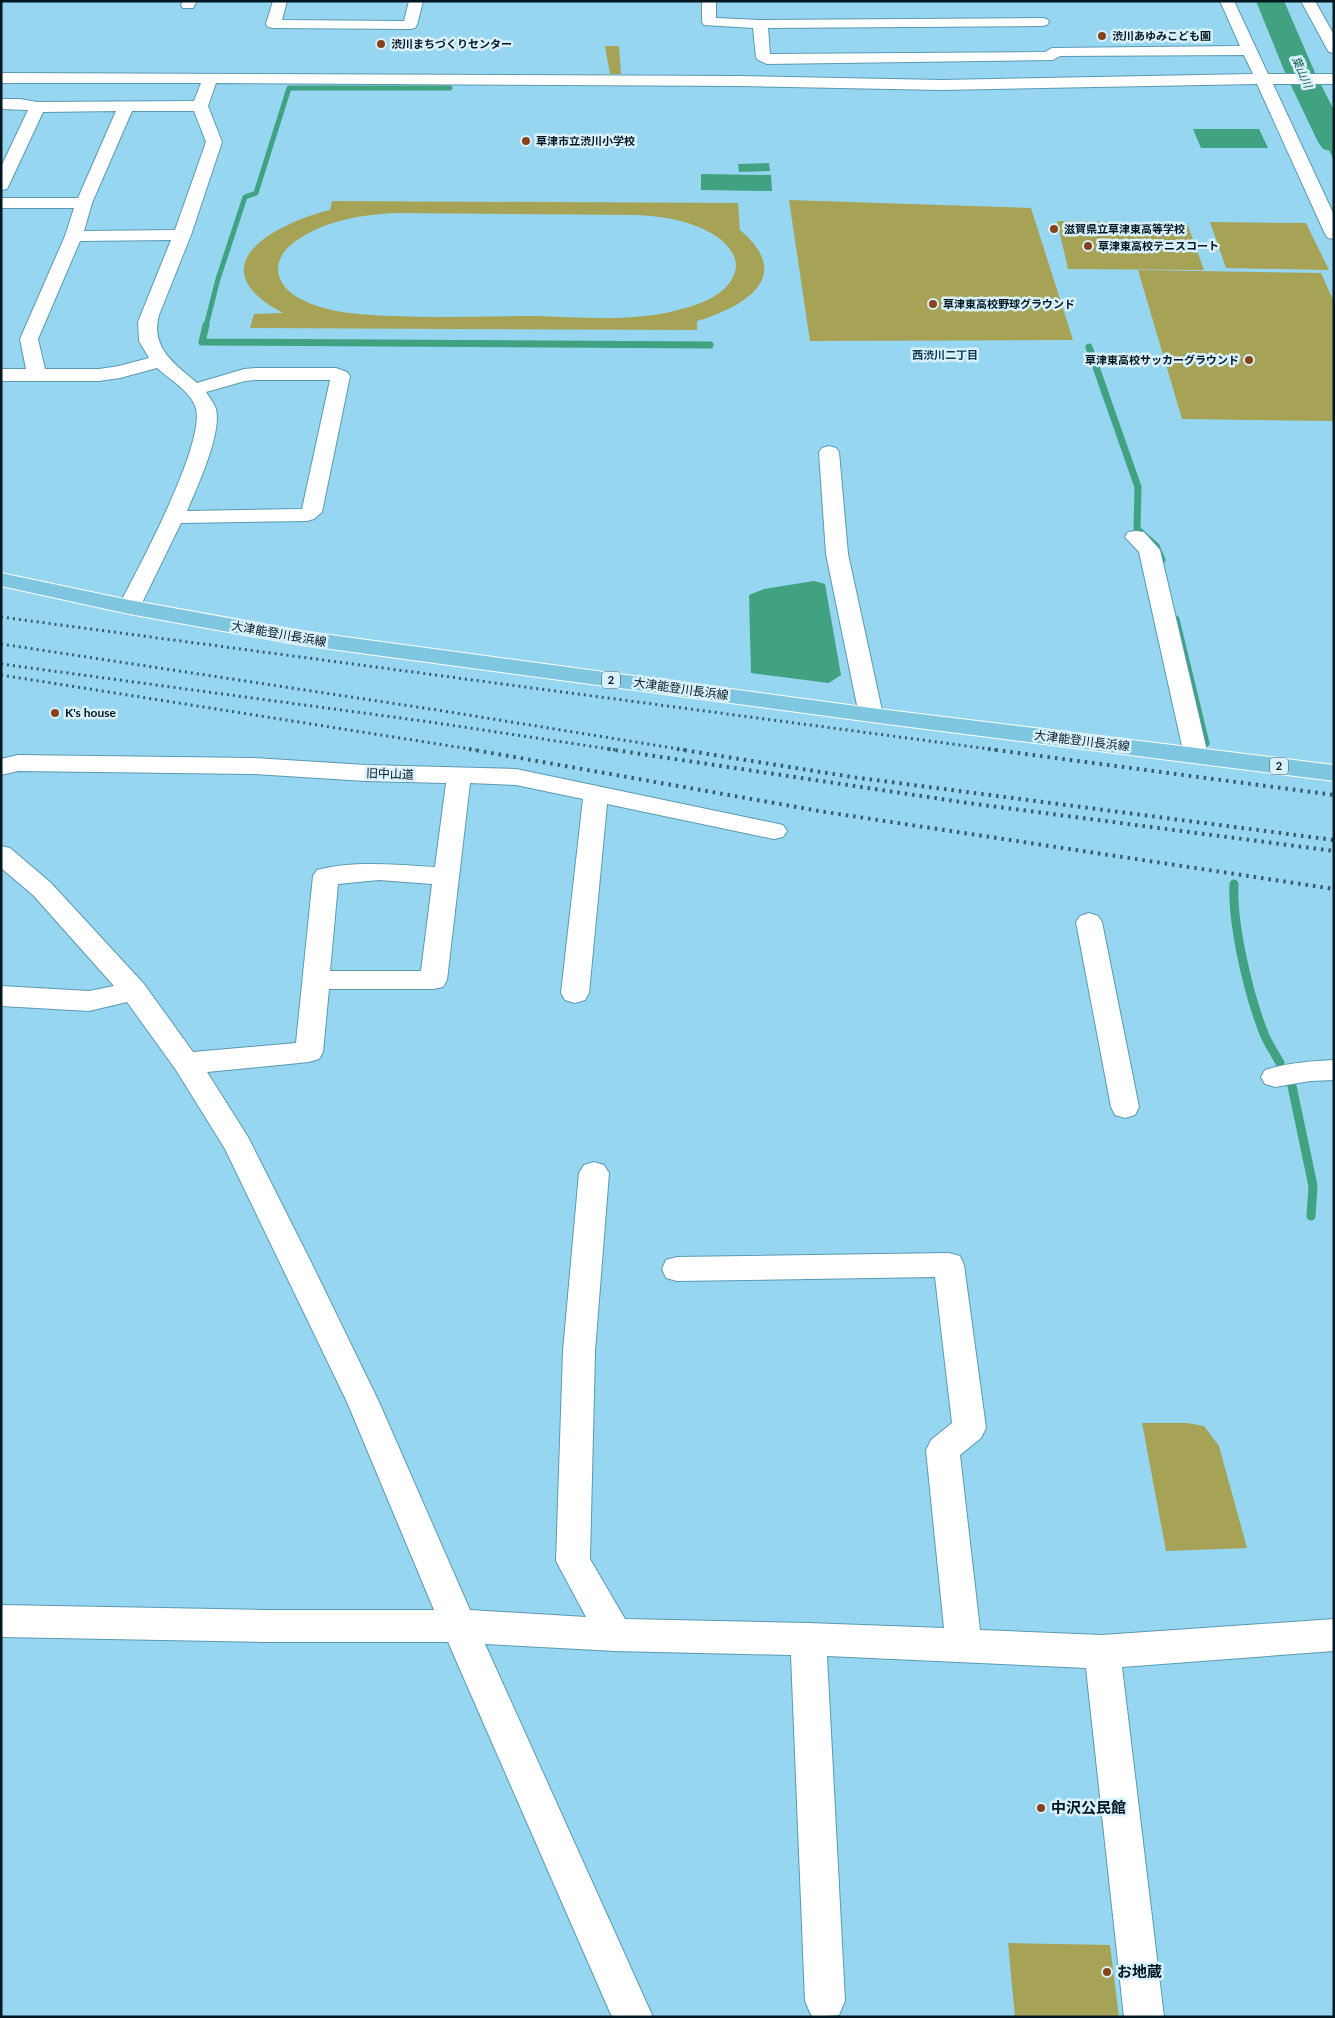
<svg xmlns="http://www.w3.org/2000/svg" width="1335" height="2018" viewBox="0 0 1335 2018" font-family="Lato,'Noto Sans JP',sans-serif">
<rect width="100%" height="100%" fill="#97d6f1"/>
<path fill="#a6a357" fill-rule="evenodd" d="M 605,46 L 619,46 L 621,74 L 610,74 Z
M 789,200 L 1031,208 L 1073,340 L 810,341 Z
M 332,201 L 738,203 L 740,230 C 795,276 746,306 697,321 L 697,330 L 250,328 L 254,314 L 283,313 C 196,267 273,224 330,210 ZM 394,213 L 634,215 C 664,216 696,221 720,239 C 730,247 739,259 735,272 C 728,296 696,306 674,311 C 629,322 580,317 534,316 C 476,316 417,319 359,314 C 334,312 279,302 278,269 C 278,256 289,245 299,239 C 327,220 362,215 394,213 Z
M 1057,221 L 1187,223 L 1204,270 L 1068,269 Z
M 1210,222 L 1306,223 L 1329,270 L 1226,268 Z
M 1138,270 L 1321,273 L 1334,302 L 1334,421 L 1182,419 Z
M 1142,1423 L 1187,1423 L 1204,1426 L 1219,1446 L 1247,1548 L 1166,1551 Z
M 1008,1943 L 1110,1945 L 1119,2017 L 1015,2017 Z"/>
<path fill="#40a280" d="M 1318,85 L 1334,116 L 1334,161 L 1301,86 Z
M 1193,129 L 1259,129 L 1268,148 L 1201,148 Z
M 769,163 L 770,171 L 739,172 L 738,164 Z
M 701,174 L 771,175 L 772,191 L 701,190 Z
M 814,581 L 825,584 L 841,675 L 829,683 L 751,673 L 749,595 L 764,589 Z"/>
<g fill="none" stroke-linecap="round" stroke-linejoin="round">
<path stroke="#40a280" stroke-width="5" d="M 206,326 L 218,279 L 245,197 L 256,193 L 289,88 L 450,88"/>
<path stroke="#40a280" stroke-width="7" d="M 206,325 L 202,342 L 710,345
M 1089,347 L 1138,487 L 1137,529 L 1156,546 L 1162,560
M 1176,619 L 1206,743"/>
<path stroke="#40a280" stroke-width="9" d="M 1234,884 C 1232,925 1249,997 1265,1036 C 1269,1045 1275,1054 1280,1063
M 1292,1086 L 1313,1186 L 1311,1216"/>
<path fill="#40a280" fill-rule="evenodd" d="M 1256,1 L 1284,1 L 1316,75 L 1334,110 L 1334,152 L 1323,149 L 1318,142 L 1286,75 Z"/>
<defs>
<path id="minor" d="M 183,1 L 197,1 L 193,8 L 183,8 L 181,5 Z
M 273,1 L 287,1 L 282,20 L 404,21 L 409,1 L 423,1 L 417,25 L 415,28 L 410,29 L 273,28 L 268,27 L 266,24 Z
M 702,1 L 716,1 L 716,18 L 760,20 L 1042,18 L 1047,19 L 1049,22 L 1047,25 L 1042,26 L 768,28 L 770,54 L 1045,52 L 1052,48 L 1240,46 L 1220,1 L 1234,1 L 1268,74 L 1334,74 L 1334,84 L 1273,84 L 1334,215 L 1334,239 L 1328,238 L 1325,234 L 1257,84 L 942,90 L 740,86 L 216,83 L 208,106 L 222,142 L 191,235 L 159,315 C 150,348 175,364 197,383 L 244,369 L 256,368 L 336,368 L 347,372 L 350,376 L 322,512 L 314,519 L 307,521 L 181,523 L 140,607 L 137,612 L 129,614 L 121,612 L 118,607 C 137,571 205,445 196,409 C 192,392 169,379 157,368 L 120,378 L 99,381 L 1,381 L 1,369 L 26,369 L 20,339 L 65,236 L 74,208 L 1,208 L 1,198 L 78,198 L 116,111 L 43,112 L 9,185 L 7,189 L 1,190 L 1,167 L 28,110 L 1,109 L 1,99 L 20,99 L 37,102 L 194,101 L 201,83 L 1,83 L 1,73 L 740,76 L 942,80 L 1253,74 L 1244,55 L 1060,56 L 1053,60 L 767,64 L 758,60 L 756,57 L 753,28 L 704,25 L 702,22 ZM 132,111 L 194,111 L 206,142 L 175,230 L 84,231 L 92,203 ZM 171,240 L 138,322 L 139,341 L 149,358 L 119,366 L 99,369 L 45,369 L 38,339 L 80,241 ZM 256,380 L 330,380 L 302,509 L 187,511 C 197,487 222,434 216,409 C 214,403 209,397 206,392 L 245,381 Z
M 1301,1 L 1315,1 L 1334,35 L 1334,53 L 1329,52 L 1327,49 Z
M 829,446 L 836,448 L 839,452 L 848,554 L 883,715 L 879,720 L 871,722 L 863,720 L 859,715 L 826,554 L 819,452 L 822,448 Z
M 1136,531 L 1144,532 L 1160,550 L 1208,755 L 1205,760 L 1196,763 L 1187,760 L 1184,755 L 1139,552 L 1125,537 L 1128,532 Z
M 18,755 L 252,758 L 366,765 L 516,769 L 783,825 L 787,831 L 783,837 L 774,839 L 607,804 L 589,993 L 585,1000 L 575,1003 L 565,1000 L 561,993 L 583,799 L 516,785 L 470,783 L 447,980 L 443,987 L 433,989 L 329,989 L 323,1052 L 319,1059 L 309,1062 L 207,1072 L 248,1137 L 311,1262 L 379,1402 L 470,1610 L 586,1617 L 556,1561 L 563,1351 L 579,1173 L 584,1165 L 594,1162 L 604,1165 L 609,1173 L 595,1351 L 590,1559 L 625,1619 L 808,1623 L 944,1628 L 926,1450 L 931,1440 L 952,1423 L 935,1277 L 677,1281 L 666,1278 L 662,1269 L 666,1260 L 677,1257 L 949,1253 L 960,1256 L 964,1265 L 986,1428 L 981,1438 L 960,1455 L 980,1630 L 1102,1635 L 1334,1619 L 1334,1651 L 1122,1667 L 1164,2017 L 1124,2017 L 1086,1668 L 827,1656 L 845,2001 L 839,2015 L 814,2017 L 811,2015 L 805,2001 L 791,1655 L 615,1651 L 485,1644 L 653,2017 L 612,2017 L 448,1642 L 263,1642 L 1,1637 L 1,1605 L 263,1610 L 434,1610 L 347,1402 L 225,1149 L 176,1070 L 127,1002 L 89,1011 L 1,1006 L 1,986 L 89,991 L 114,986 L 33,895 L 1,868 L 1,846 L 10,848 L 51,883 L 144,984 L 193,1052 L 296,1043 L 313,876 L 317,870 C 354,860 396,865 435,867 L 446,783 L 366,781 L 252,774 L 18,771 L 1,775 L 1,759 ZM 379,880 L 432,884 L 421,971 L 330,971 L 338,884 Z
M 1089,913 L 1098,916 L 1102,922 L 1139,1107 L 1135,1115 L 1125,1118 L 1115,1115 L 1111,1107 L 1076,922 L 1080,916 Z
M 1334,1060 L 1334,1080 L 1310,1081 L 1275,1087 L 1265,1084 L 1261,1077 L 1265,1070 C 1287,1063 1311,1061 1334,1060 Z"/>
<path id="major" d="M 1,573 L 129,600 L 301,631 L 871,708 L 1334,765 L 1334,781 L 871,722 L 301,645 L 129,614 L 1,586 Z"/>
</defs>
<use href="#minor" stroke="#5b99b2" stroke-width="2"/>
<use href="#major" stroke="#fff" stroke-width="2"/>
<use href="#minor" fill="#fff" fill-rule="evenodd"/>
<use href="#major" fill="#7fc7e0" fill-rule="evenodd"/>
<path stroke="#385d6d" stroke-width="3" stroke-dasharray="2 4" stroke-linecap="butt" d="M 1,617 L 997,750
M 1,644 L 437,710 L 685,750
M 1,664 L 430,722 L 616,750
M 1,675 L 476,750"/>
<path stroke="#385d6d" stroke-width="4" stroke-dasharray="2.5 5" stroke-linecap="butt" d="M 469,749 L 825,812 L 1334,889
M 608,749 L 968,803 L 1334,851
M 677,749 L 852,777 L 1334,840
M 988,749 L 1334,795"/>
</g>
<g fill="#88421b" stroke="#d8f1fc" stroke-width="2">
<circle cx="1102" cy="36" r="5"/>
<circle cx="381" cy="44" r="5"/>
<circle cx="526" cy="141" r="5"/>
<circle cx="1054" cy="229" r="5"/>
<circle cx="1088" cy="246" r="5"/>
<circle cx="933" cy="304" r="5"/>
<circle cx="1249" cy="360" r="5"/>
<circle cx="55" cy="713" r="5"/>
<circle cx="1041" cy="1808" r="5"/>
<circle cx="1107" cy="1972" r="5"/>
</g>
<g text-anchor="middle" stroke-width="5" stroke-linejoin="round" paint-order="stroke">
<g font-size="11" font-weight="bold" fill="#001620" stroke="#d8f1fc" text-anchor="start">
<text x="1112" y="40">渋川あゆみこども園</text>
<text x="391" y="48">渋川まちづくりセンター</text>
<text x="536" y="145">草津市立渋川小学校</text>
<text x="1064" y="233">滋賀県立草津東高等学校</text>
<text x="1098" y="250">草津東高校テニスコート</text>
<text x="943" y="308">草津東高校野球グラウンド</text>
<text x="1239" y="364" text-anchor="end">草津東高校サッカーグラウンド</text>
</g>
<g font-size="11" font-style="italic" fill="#17614a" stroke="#d8f1fc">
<text transform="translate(1302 72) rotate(66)" y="4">葉山川</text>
</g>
<g font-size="11" font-weight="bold" fill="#073b4d" stroke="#d8f1fc">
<text x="945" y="359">西渋川二丁目</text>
</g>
<g fill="#d8f1fc" stroke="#415862" stroke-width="1">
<rect x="602" y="671.5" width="18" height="17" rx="4"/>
<rect x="1270" y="757.5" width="18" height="17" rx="4"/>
</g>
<g font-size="11" font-weight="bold" fill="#001620">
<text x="611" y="684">2</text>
<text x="1279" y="770">2</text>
</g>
<g font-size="12" fill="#001620" stroke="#d8f1fc">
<text transform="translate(279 634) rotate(10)" y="4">大津能登川長浜線</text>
<text transform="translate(681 689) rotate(8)" y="4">大津能登川長浜線</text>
<text transform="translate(1082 741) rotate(7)" y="4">大津能登川長浜線</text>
<text transform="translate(390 774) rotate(2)" y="4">旧中山道</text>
</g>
<g font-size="12" font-weight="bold" fill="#001620" stroke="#d8f1fc" text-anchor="start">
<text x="65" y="717">K's house</text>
</g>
<g font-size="15" font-weight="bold" fill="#001620" stroke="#d8f1fc" text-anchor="start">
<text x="1051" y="1813">中沢公民館</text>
<text x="1117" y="1977">お地蔵</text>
</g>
</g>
<rect width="1335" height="2018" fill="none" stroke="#001620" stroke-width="5"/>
</svg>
